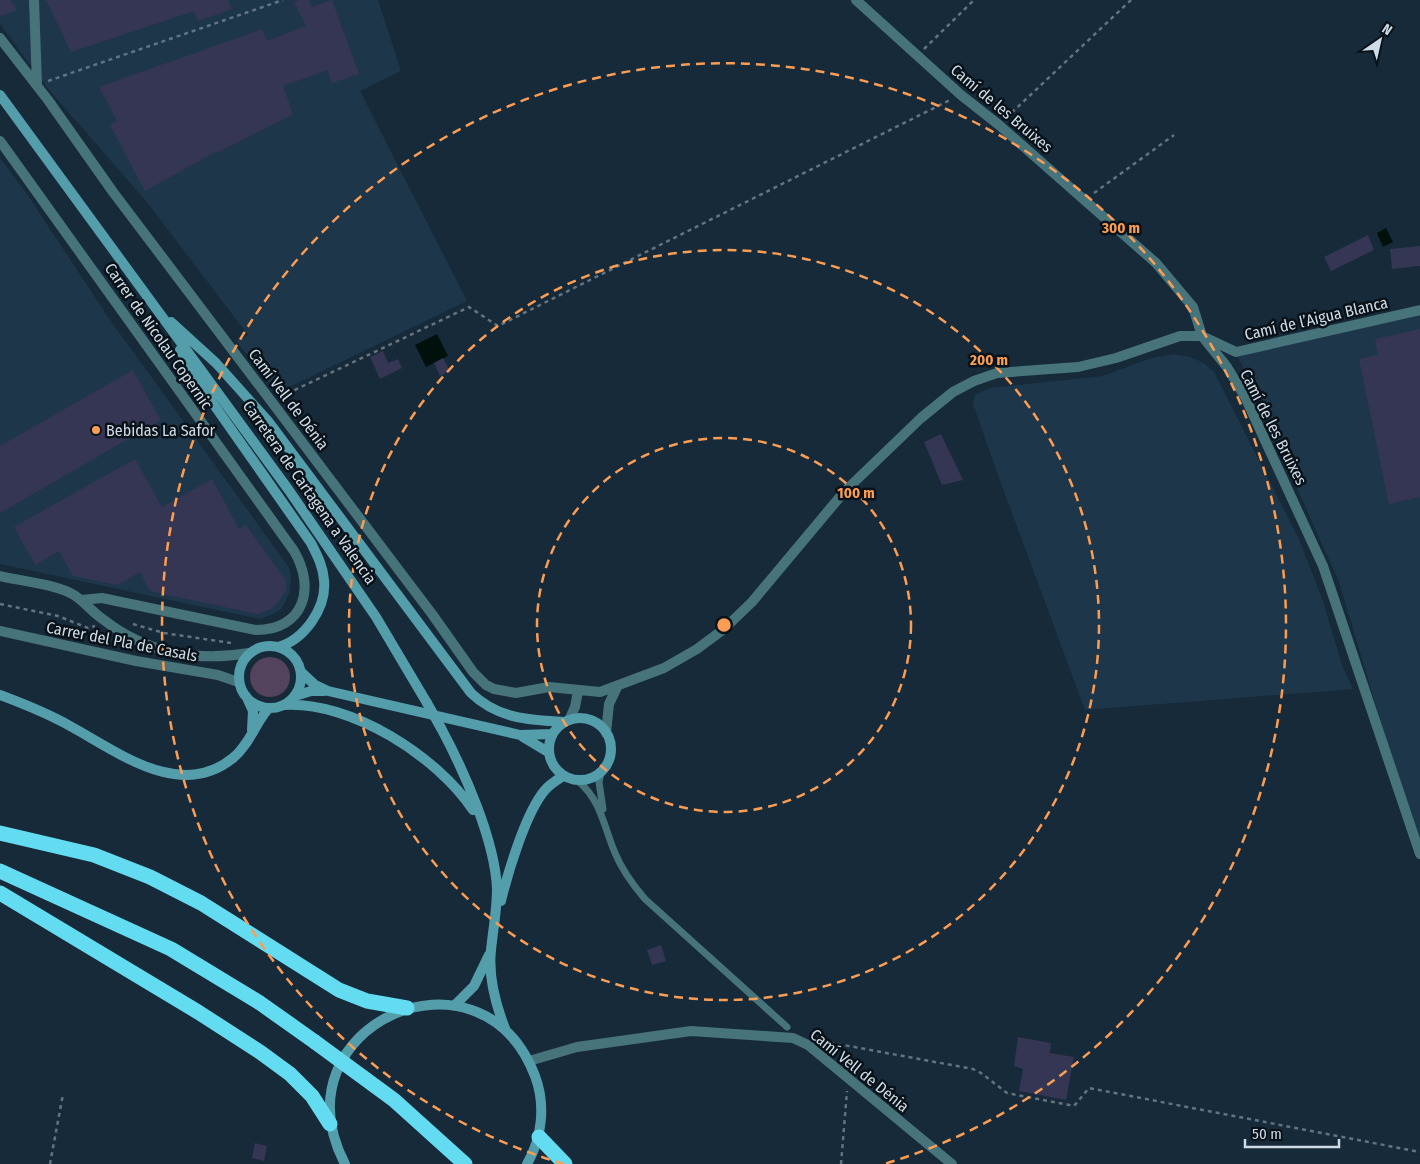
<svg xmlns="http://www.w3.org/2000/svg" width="1420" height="1164" viewBox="0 0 1420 1164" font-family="'Fira Sans Condensed',sans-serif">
<rect width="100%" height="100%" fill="#162a3a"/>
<path fill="#1d364a" d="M 0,0 L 378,0 L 401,71 L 360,91 L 467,301 L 277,393 L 236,341 L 248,335 L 146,201 L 49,90 L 0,24 Z
M 0,158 L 27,194 L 108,317 L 288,566 L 291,575 L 290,592 L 282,608 L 276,613 L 260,619 L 0,564 Z
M 1420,313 L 1420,838 L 1388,746 L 1339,582 L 1236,352 Z
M 1174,354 L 1190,357 L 1204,363 L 1214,372 L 1299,539 L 1323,601 L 1342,665 L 1353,689 L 1085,710 L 999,478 L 973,404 L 975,395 L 990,388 L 1103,376 L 1151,358 Z"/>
<path fill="#54435d" d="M250 677a20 20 0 1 1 40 0a20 20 0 1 1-40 0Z"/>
<path fill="#00110c" d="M 1386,228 L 1393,242 L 1383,247 L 1377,233 Z
M 437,334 L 448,356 L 426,367 L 415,345 Z"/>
<path fill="#343654" d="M 0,0 L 10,0 L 17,10 L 0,16 Z
M 46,0 L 228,0 L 232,9 L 198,21 L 194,11 L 71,52 Z
M 300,0 L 309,0 L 312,7 L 332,0 L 359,74 L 332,83 L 327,70 L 283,86 L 293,114 L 217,153 L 217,151 L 145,191 L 110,125 L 117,121 L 99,87 L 262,29 L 267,41 L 306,26 L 294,2 Z
M 1368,235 L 1374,250 L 1331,271 L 1324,257 Z
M 1420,246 L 1420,266 L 1392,269 L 1390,249 Z
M 1420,329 L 1420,497 L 1389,504 L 1359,359 L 1378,355 L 1375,339 Z
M 383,351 L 388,363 L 398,359 L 402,368 L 380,379 L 370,357 Z
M 443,358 L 450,371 L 440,376 L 434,363 Z
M 133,370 L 161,420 L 0,513 L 0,446 Z
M 941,434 L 963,480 L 942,485 L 924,442 Z
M 135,459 L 162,507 L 212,479 L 239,529 L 246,525 L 286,581 L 286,590 L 277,604 L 271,609 L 257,614 L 150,591 L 140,572 L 117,585 L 73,576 L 59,551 L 35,565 L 14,527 Z
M 661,945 L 666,961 L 652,965 L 647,950 Z
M 1018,1037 L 1051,1043 L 1050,1053 L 1074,1057 L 1066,1100 L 1019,1091 L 1023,1069 L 1014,1066 Z
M 255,1143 L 267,1146 L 264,1161 L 252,1158 Z"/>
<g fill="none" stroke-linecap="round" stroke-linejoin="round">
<path stroke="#637481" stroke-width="2.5" stroke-dasharray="4 4" stroke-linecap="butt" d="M 924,49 L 974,0
M 48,81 L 283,0
M 1006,118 L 1131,0
M 1094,193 L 1174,135
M 280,397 L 469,307 L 498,326 L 950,100
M 0,604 L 58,616 L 88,628 L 95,626
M 133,624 L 164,633 L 231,643
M 822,1041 L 973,1069 L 981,1073 L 1007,1093 L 1074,1106 L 1089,1088 L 1420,1152
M 50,1164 L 63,1094
M 841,1164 L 847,1091"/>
<path stroke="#47737b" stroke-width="7" d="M 601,773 L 599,782 L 603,809
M 578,781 C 601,800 604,827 615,853 C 622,870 633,885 645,899 L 787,1027"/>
<path stroke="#47737b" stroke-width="10" d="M 34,0 L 37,85
M 856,0 L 961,95 L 999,125 L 1156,263 L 1193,307 L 1202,336 L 1227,367 L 1245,397 L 1323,566 L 1420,854
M 0,38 L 48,100 L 113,192 L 432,614 L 473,672 L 486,685 L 494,689 L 516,693 L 549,687 L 600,692 L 664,668 L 697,649 L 724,629 L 752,602 L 844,492 L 921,418 L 953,392 L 974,381 L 997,373 L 1078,367 L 1116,358 L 1180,336 L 1202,336 L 1236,352 L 1420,310
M 0,141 L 294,551 C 316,588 304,630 256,630 L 102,598 L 81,600
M 0,576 C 21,581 56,584 74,595 C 85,602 93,613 104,620 C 146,653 197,662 249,653
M 0,631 L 136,661 L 218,675 L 238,682
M 569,720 L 575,707 L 578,691
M 606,733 L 609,704 L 618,685
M 529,1061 L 577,1047 L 691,1031 L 793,1038 L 808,1045 L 952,1164"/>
<path stroke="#549dab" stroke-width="10" d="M 0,95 L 288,489 L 376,617 L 427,703
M 171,322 L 216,363 L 268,421 L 471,693 C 498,719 529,720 564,722
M 180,350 L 212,402 L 311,543 C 317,555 323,566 324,580 C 327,608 304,640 278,647
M239 677a31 31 0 1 1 62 0a31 31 0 1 1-62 0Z
M 301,672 L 315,685 L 328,691 L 520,735 L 552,734
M 0,695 C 24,704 47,713 70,726 C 118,752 180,801 233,758 C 249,745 255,724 268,709
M 295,696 L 311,691 L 324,691
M 248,700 L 253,711 L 252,730
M 284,705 C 351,701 437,756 473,810
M549 749a31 31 0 1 1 62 0a31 31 0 1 1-62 0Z
M 441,728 C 464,771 495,840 497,889 C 497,910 493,930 491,950 C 488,977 496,1006 506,1031
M 523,737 L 548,752
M 501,901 C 508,872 526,812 545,790 C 550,784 557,780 563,776
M 454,1006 L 474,986 L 489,955
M 345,1164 C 273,1025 481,934 535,1076 C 546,1105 542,1138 527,1164"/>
<path stroke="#63dcf1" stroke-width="15" d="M 0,833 L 94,855 L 150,877 L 201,903 L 339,990 L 367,1001 L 407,1008
M 0,871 L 171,949 L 260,1003 L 315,1042
M 0,893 L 198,1012 L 260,1052 L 290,1074 L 312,1096 L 330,1124
M 539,1137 L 565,1164"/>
<path stroke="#549dab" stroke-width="10" d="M 427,703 L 441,728"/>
<path stroke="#63dcf1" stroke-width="15" d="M 315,1042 L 394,1100 L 465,1164"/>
</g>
<g fill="none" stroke="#fc9d54" stroke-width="2.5" stroke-dasharray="9 6">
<circle cx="724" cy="625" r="187"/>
<circle cx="724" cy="625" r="375"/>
<path d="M564 1164A562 562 0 1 1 884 1164"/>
</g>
<circle fill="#fc9d54" stroke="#091219" stroke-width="2" cx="96" cy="430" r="5"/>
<g text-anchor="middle" stroke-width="5" stroke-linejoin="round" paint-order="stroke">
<g font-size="16" fill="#cfdbe5" stroke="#091219">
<text transform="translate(1002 108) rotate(40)" y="6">Camí de les Bruixes</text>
<text transform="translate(1316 318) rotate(-13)" y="6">Camí de l’Aigua Blanca</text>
<text transform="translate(159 336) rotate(55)" y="6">Carrer de Nicolau Copernic</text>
<text transform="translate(289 399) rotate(53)" y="6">Camí Vell de Dénia</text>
<text transform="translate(1274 427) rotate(63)" y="6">Camí de les Bruixes</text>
<text transform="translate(310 492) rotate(55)" y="6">Carretera de Cartagena a Valencia</text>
<text transform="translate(122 641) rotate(11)" y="6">Carrer del Pla de Casals</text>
<text transform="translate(860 1070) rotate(39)" y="6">Camí Vell de Dénia</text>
</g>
<g font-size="16" fill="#cfdbe5" stroke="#091219" text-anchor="start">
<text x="106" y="436">Bebidas La Safor</text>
</g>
</g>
<circle cx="724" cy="625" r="8" fill="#fc9d54" stroke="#091219" stroke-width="2.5"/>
<g font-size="15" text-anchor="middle" font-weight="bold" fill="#fc9d54" stroke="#091219" stroke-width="5" stroke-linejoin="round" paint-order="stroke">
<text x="1121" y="233">300 m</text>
<text x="989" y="365">200 m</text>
<text x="856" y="498">100 m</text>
</g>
<g transform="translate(1380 40) rotate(34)" stroke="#091219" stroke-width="4" paint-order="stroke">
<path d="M0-4L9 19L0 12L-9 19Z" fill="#cfdbe5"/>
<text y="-8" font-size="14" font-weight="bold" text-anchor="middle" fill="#cfdbe5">N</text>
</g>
<path d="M1245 1139v8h94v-8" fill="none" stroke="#cfdbe5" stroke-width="2.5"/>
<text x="1252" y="1139" font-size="15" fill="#cfdbe5" stroke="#091219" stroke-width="4" paint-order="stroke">50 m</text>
</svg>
